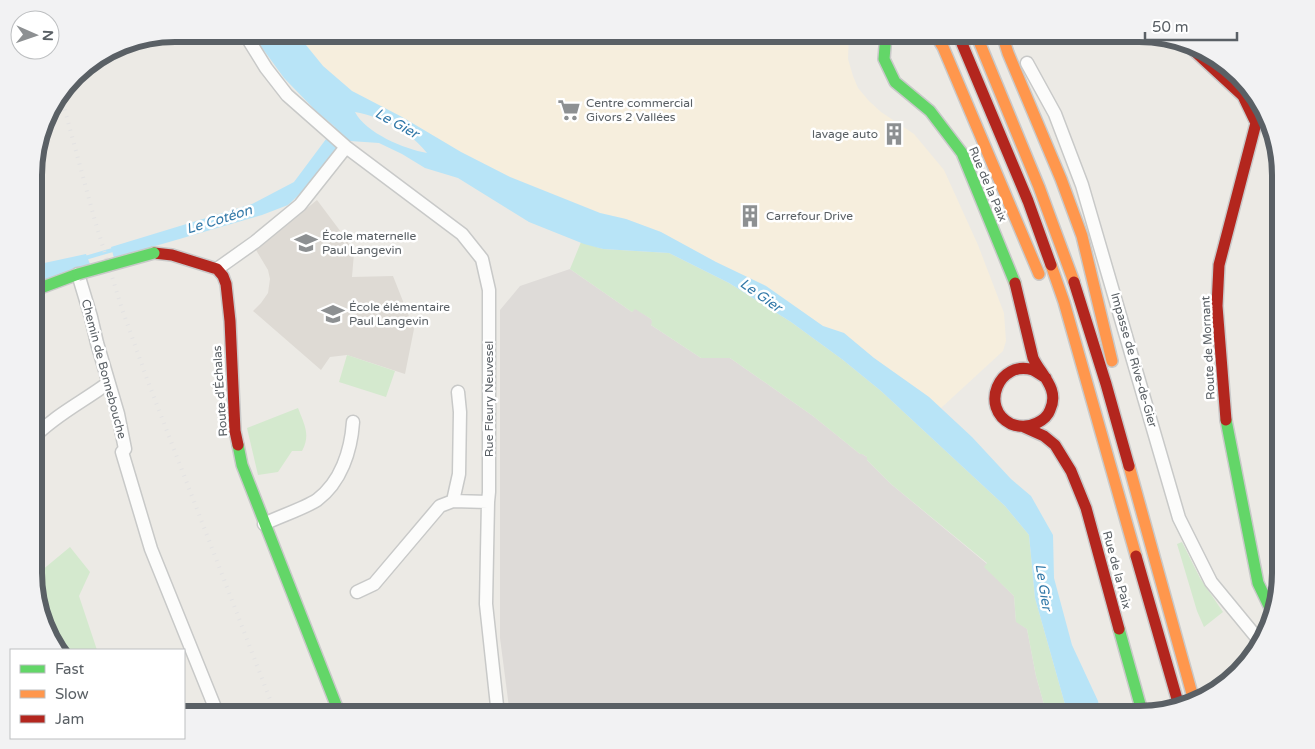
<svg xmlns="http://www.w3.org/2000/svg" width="1315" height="749" viewBox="0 0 1315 749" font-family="'Varela Round',sans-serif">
<rect width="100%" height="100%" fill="#eceae5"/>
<path fill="#f6eedd" d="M 297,34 L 849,34 L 848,59 L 853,76 L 858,88 L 869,101 L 881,112 L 914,134 L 944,170 L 978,245 L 1004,313 L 1006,341 L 1003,351 L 941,408 L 929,397 L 874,358 L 844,333 L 823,326 L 766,286 L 716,262 L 661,232 L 626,219 L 600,213 L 510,177 L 461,152 L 402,117 L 352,91 L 323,66 Z"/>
<path fill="#dedbd8" d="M 570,269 L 632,312 L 635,308 L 651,319 L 653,322 L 651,325 L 701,358 L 730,358 L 813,416 L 860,454 L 862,454 L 867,457 L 867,460 L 891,484 L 987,564 L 985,567 L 1014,596 L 1016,621 L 1027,629 L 1036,676 L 1047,715 L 510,715 L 500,638 L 500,310 L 520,286 Z"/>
<path fill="#dedad4" d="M 317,200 L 344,236 L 354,253 L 352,277 L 393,276 L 414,329 L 405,374 L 347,355 L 330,357 L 321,370 L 253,311 L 261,303 L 268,293 L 270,279 L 268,270 L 256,250 Z"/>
<path fill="#d4e9ce" d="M 581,242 L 603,249 L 669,253 L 729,283 L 791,322 L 843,360 L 881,391 L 1005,506 L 1029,535 L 1035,598 L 1068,715 L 1047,715 L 1036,676 L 1027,629 L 1016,622 L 1014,596 L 984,567 L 987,563 L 891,484 L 867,460 L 867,457 L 862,454 L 860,454 L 813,416 L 730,358 L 701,358 L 651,325 L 652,322 L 651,319 L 635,309 L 632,312 L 570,269 Z
M 347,355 L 395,371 L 386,397 L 339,382 Z
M 298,408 C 304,424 311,435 302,451 L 292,451 L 278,472 L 258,475 L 247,428 Z
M 1182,542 L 1200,578 L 1223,612 L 1204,627 L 1197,611 L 1177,544 Z
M 70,547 L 90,572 L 79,596 L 97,650 L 57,650 L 35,592 L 35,576 Z"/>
<path fill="#b8e4f7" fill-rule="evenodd" d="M 252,34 L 297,34 L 323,66 L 352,91 L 402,117 L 461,152 L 510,177 L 600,213 L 626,219 L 661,232 L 716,262 L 766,286 L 823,326 L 844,333 L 874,358 L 929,397 L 972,437 L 1011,479 L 1031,496 L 1053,535 L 1054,578 L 1072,645 L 1098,701 L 1101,715 L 1068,715 L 1035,598 L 1029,535 L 1005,506 L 881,391 L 843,360 L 791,322 L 729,283 L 669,253 L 603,249 L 584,244 L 529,222 L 458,178 L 425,168 L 402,154 L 379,143 L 350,141 L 339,147 L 304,190 L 288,205 L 262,215 L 114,258 L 111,247 L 252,204 L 294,182 L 335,127 L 317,112 L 284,78 ZM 355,112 C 382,117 410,131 427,153 C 404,149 366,133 355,112 Z
M 86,254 L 90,264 L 35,283 L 35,265 Z"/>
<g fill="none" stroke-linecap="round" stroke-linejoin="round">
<path stroke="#b8e4f7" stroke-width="4" d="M 85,258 L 116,249"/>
<defs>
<path id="street" d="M 245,34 L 266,68 L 287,95 L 346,147 L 462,234 L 482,259 L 489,290 L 489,492 L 488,502 L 486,604 L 498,715
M 1027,63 L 1055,114 L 1082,185 L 1179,518 L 1211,582 L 1262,644
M 217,269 L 255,242 L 300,205 L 346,147
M 78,274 L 91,317 L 97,343 L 118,414 L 125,449 L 122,452 L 151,549 L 218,715
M 35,436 C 57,414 84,401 108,383
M 453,501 L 459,474 L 460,412 L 458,392
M 264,524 C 278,517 305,508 317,500 C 341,482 351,451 353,422
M 357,592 L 374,584 L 440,506 L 453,501 L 488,502"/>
<path id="fast" d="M 886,34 L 884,59 L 895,82 L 930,111 L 962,153 L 1015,283
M 35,290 L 78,274
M 1226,420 L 1258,583 L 1272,612
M 238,445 L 242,465 L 340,715
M 1119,629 L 1143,715"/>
<path id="slow" d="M 935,34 L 943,47 L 1039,274
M 976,34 L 1039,187 L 1074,282
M 1002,34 L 1008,53 L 1061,179 L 1082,236 L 1112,361
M 1051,265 L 1064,302 L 1136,556
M 1129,466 L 1194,701"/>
<path id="jam" d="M 958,34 L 1028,201 L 1051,265
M 1190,47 L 1243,96 L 1256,123 L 1219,265 L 1217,306 L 1226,420
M 154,253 L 172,255 L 217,269 L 223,276 L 226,284 L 230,321 L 235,431 L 238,445
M 1074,282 L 1106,384 L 1129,466
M 1015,283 L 1033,358 C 1041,375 1060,389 1050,410 C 1048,416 1043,420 1037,423 C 1029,427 1019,427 1011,424 C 979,408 999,359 1033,370 C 1037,372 1042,376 1046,378
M 1024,427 L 1044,436 L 1055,445 L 1071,471 L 1086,508 L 1119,629
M 1136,556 L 1179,706"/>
</defs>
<use href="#street" stroke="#c8c9c8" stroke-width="15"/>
<use href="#fast" stroke="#c9c9c9" stroke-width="14"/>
<use href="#slow" stroke="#c9c9c9" stroke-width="14"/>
<use href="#jam" stroke="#c9c9c9" stroke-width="14"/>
<use href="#street" stroke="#fcfcfb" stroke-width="12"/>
<use href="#fast" stroke="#63d668" stroke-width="11"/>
<use href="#slow" stroke="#ff974d" stroke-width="11"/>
<use href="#jam" stroke="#b3261e" stroke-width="11"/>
<path stroke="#e3e2e2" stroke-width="4" stroke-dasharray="1 6" stroke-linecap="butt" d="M 61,96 L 95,221 L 122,309 L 147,379 L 276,715"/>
<defs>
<path id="fast-bridge" d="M 78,274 L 154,253"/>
</defs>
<use href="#fast-bridge" stroke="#c9c9c9" stroke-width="14" stroke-linecap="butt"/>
<use href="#fast-bridge" stroke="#63d668" stroke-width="11"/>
</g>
<defs>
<symbol id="supermarket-bare" viewBox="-9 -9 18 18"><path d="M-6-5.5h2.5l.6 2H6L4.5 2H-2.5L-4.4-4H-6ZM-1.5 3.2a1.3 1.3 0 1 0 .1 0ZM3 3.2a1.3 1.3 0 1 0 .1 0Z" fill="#8d9092" stroke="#fff" stroke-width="2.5" paint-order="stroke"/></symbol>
<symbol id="building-bare" viewBox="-9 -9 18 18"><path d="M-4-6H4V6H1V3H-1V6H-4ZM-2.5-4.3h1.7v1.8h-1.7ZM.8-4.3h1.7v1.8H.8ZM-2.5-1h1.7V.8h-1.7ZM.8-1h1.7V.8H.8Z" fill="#8d9092" stroke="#fff" stroke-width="2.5" paint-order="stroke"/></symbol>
<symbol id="school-bare" viewBox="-9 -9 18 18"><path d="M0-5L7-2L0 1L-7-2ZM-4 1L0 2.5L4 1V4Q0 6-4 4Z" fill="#8d9092" stroke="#fff" stroke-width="2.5" paint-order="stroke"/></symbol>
</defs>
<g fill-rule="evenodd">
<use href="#supermarket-bare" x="553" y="94" width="32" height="32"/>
<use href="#building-bare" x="878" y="118" width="32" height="32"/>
<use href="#building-bare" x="734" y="200" width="32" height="32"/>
<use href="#school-bare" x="290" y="227" width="32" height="32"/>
<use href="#school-bare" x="317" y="298" width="32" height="32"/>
</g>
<g text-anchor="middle" stroke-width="5" stroke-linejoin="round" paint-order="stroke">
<g font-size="12" fill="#5a6065" stroke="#fff" text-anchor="start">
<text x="586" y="107">Centre commercial<tspan x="586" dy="14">Givors 2 Vallées</tspan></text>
<text x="878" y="138" text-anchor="end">lavage auto</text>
<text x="766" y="220">Carrefour Drive</text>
<text x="322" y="240">École maternelle<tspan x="322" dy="14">Paul Langevin</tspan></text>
<text x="349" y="311">École élémentaire<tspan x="349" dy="14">Paul Langevin</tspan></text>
</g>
<g font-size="12" fill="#5a6065" stroke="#fff">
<text transform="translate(988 184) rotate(67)" y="4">Rue de la Paix</text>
<text transform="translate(1208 348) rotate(-93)" y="4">Route de Mornant</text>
<text transform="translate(1134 360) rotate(74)" y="4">Impasse de Rive-de-Gier</text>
<text transform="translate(104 369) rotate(75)" y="4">Chemin de Bonnebouche</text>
<text transform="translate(220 391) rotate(-94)" y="4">Route d'Échalas</text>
<text transform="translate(489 399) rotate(-90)" y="4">Rue Fleury Neuvesel</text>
<text transform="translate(1117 570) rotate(75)" y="4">Rue de la Paix</text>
</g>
<g font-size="14" font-style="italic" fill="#3178a8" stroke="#fff">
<text transform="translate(397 123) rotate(29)" y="5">Le Gier</text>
<text transform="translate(219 219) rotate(-17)" y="5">Le Cotéon</text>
<text transform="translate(761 295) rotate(35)" y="5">Le Gier</text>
<text transform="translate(1044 587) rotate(81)" y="5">Le Gier</text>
</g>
</g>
<path d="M0 0H1315V749H0ZM175 42H1139A133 133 0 0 1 1272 175V573A133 133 0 0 1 1139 706H175A133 133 0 0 1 42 573V175A133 133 0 0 1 175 42Z" fill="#f2f2f3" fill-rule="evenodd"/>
<path fill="none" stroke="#5a6065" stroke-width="6" d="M175 42H1139A133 133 0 0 1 1272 175V573A133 133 0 0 1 1139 706H175A133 133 0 0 1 42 573V175A133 133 0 0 1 175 42Z"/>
<rect x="10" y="649" width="175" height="90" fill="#ffffff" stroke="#bdbfc1"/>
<rect x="20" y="665" width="25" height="8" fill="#63d668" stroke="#bdbfc1"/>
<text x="55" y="674" font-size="15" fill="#5a6065">Fast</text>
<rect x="20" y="690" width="25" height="8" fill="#ff974d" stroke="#bdbfc1"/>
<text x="55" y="699" font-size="15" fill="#5a6065">Slow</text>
<rect x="20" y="715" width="25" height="8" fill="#b3261e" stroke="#bdbfc1"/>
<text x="55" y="724" font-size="15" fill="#5a6065">Jam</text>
<g transform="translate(35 35) rotate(92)"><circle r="24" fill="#ffffff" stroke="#bdbfc1"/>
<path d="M0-4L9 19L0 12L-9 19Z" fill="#8d9092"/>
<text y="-8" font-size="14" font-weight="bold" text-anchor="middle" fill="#5a6065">N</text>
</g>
<path d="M1145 32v8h92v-8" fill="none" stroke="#5a6065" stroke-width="2.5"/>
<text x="1152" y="32" font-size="15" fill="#5a6065" stroke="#ffffff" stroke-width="4" paint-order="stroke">50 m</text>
</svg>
